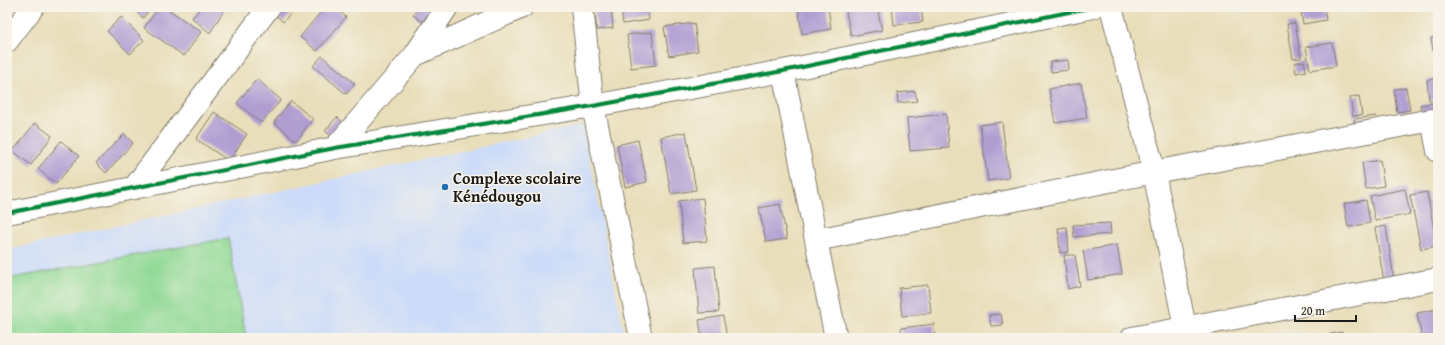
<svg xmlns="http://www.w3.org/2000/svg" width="1445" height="345" font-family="'Gentium Book Plus',serif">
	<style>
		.built { fill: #cbdbf9 }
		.green { fill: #8fd994; stroke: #567a58 }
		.building { fill: #b09ed3 }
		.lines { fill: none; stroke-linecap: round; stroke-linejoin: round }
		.minor-casing { stroke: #827d6b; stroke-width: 24 }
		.minor { stroke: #fff; stroke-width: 22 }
		.cycleway-casing { stroke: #f7f3e8; stroke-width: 6 }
		.cycleway { stroke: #00873e; stroke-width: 4 }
		.poi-dot { fill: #1f6fb2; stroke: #f7f3e8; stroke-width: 1.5 }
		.labels { text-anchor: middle; stroke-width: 3; stroke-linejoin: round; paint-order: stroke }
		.poi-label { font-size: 16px; font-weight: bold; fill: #1c1c1c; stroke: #f7f3e8; text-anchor: start }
	</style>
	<rect width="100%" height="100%" fill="#f7f3e8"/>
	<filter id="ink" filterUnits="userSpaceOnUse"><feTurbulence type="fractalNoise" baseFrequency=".025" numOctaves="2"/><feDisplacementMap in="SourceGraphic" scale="8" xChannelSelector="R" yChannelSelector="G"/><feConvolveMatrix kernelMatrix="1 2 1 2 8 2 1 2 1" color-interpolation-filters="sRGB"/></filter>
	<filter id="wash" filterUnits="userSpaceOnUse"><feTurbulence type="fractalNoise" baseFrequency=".012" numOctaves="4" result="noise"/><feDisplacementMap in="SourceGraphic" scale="16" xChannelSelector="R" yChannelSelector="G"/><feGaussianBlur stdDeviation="0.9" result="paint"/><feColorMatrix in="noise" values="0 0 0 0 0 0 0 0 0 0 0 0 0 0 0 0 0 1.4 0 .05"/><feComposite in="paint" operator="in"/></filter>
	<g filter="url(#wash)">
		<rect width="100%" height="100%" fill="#e9deba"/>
		<path class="built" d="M 583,125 L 625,338 L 7,338 L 7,250 Z"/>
		<path class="green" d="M 228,238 L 246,338 L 7,338 L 7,279 Z"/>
		<g id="blocks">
			<path class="building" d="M 131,7 L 152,7 L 143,18 Z
				M 159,7 L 165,7 L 201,32 L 184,56 L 144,28 Z
				M 201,7 L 226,7 L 210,33 L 192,18 Z
				M 280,7 L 297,7 L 283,22 L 274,13 Z
				M 325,7 L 334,7 L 346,17 L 317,51 L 300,37 Z
				M 419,7 L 434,7 L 422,22 L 413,15 Z
				M 594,7 L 611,7 L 613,28 L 597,30 Z
				M 621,7 L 647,7 L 649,20 L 623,24 Z
				M 798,7 L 828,7 L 831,29 L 802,34 Z
				M 845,7 L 877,7 L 882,30 L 851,36 Z
				M 892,7 L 921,7 L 923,22 L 894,25 Z
				M 1300,7 L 1324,7 L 1326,20 L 1303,24 Z
				M 121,17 L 144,40 L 130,54 L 107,31 Z
				M 694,23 L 698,51 L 669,56 L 664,27 Z
				M 1295,23 L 1301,58 L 1293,59 L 1287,24 Z
				M 652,32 L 656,65 L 631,68 L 627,35 Z
				M 1438,36 L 1438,50 L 1433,51 L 1431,38 Z
				M 1332,43 L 1336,66 L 1310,70 L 1306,47 Z
				M 322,56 L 355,84 L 346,94 L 313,66 Z
				M 1068,60 L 1069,70 L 1051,72 L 1050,62 Z
				M 1304,61 L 1306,71 L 1296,73 L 1294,63 Z
				M 257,79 L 281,100 L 261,123 L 237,103 Z
				M 1436,79 L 1438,100 L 1429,100 L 1427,80 Z
				M 1081,83 L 1087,118 L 1055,123 L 1049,89 Z
				M 1406,88 L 1410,110 L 1397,112 L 1394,89 Z
				M 915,91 L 917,101 L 898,103 L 897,93 Z
				M 1359,96 L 1362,115 L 1353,116 L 1350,97 Z
				M 291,101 L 313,119 L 296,141 L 274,122 Z
				M 1438,102 L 1438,112 L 1422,115 L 1420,105 Z
				M 214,112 L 247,134 L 229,161 L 196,139 Z
				M 946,114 L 949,148 L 910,151 L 907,118 Z
				M 1376,116 L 1378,127 L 1355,130 L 1354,119 Z
				M 337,117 L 345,125 L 334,138 L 325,131 Z
				M 1002,122 L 1009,178 L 988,181 L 980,125 Z
				M 35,123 L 52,136 L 31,165 L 13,151 Z
				M 686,132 L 696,190 L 671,194 L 661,137 Z
				M 124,134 L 133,143 L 106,173 L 96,163 Z
				M 638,140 L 647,182 L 625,187 L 617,145 Z
				M 61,141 L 79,156 L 56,184 L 38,169 Z
				M 1380,160 L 1384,186 L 1366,189 L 1362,163 Z
				M 1405,189 L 1410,214 L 1375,221 L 1370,196 Z
				M 1427,192 L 1437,246 L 1421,249 L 1410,195 Z
				M 703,198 L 707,241 L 683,243 L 679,201 Z
				M 1366,200 L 1370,223 L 1348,227 L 1344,204 Z
				M 780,204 L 787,239 L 766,242 L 759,208 Z
				M 1110,223 L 1111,234 L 1074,237 L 1073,225 Z
				M 1386,226 L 1394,280 L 1384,282 L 1375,228 Z
				M 1067,227 L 1069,252 L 1060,253 L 1058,228 Z
				M 1117,245 L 1122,274 L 1088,280 L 1083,251 Z
				M 1064,255 L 1075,255 L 1080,286 L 1068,289 Z
				M 715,266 L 719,312 L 699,313 L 695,268 Z
				M 928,285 L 931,313 L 902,316 L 899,288 Z
				M 1438,309 L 1438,338 L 1422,338 L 1417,313 Z
				M 1001,314 L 1003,325 L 991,326 L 989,315 Z
				M 723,316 L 727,338 L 702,338 L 699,320 Z
				M 934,324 L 935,338 L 902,338 L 901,328 Z
				M 1342,332 L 1343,338 L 1331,338 L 1330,334 Z
				M 1375,335 L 1375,338 L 1363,338 L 1363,337 Z"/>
		</g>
	</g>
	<g filter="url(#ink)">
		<use href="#blocks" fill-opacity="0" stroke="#827d6b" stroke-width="1"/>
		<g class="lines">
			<g class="minor-casing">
				<path id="minor" d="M 582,7 L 593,106 L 641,338
					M 1111,7 L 1154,172 L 1187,338
					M 7,41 L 33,7
					M 415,55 L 522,7
					M 783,71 L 816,240 L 836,338
					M 1438,119 L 1432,120 L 1438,151
					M 335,148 L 415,55 L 447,7
					M 134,188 L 269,7
					M 7,213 L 335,148 L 593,106 L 783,71 L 1093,7
					M 816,240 L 1154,172 L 1432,120
					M 1132,338 L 1438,279"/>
			</g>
			<use href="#minor" class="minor"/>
			<g class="cycleway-casing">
				<path id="cycleway" d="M 7,213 L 335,148 L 593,106 L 783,71 L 1093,7"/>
			</g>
			<use href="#cycleway" class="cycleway"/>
		</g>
	</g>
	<circle class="poi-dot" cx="445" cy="187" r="4"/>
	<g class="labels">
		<g class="poi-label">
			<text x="453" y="184">Complexe scolaire<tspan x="453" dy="18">Kénédougou</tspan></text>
		</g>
	</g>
	<rect width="1445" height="345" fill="none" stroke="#f7f3e8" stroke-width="24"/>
	<path d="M1295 315v6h61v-6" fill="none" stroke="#1c1c1c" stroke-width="2"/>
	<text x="1301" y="315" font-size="12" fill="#1c1c1c" stroke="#f7f3e8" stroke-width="3" paint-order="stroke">20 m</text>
</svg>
